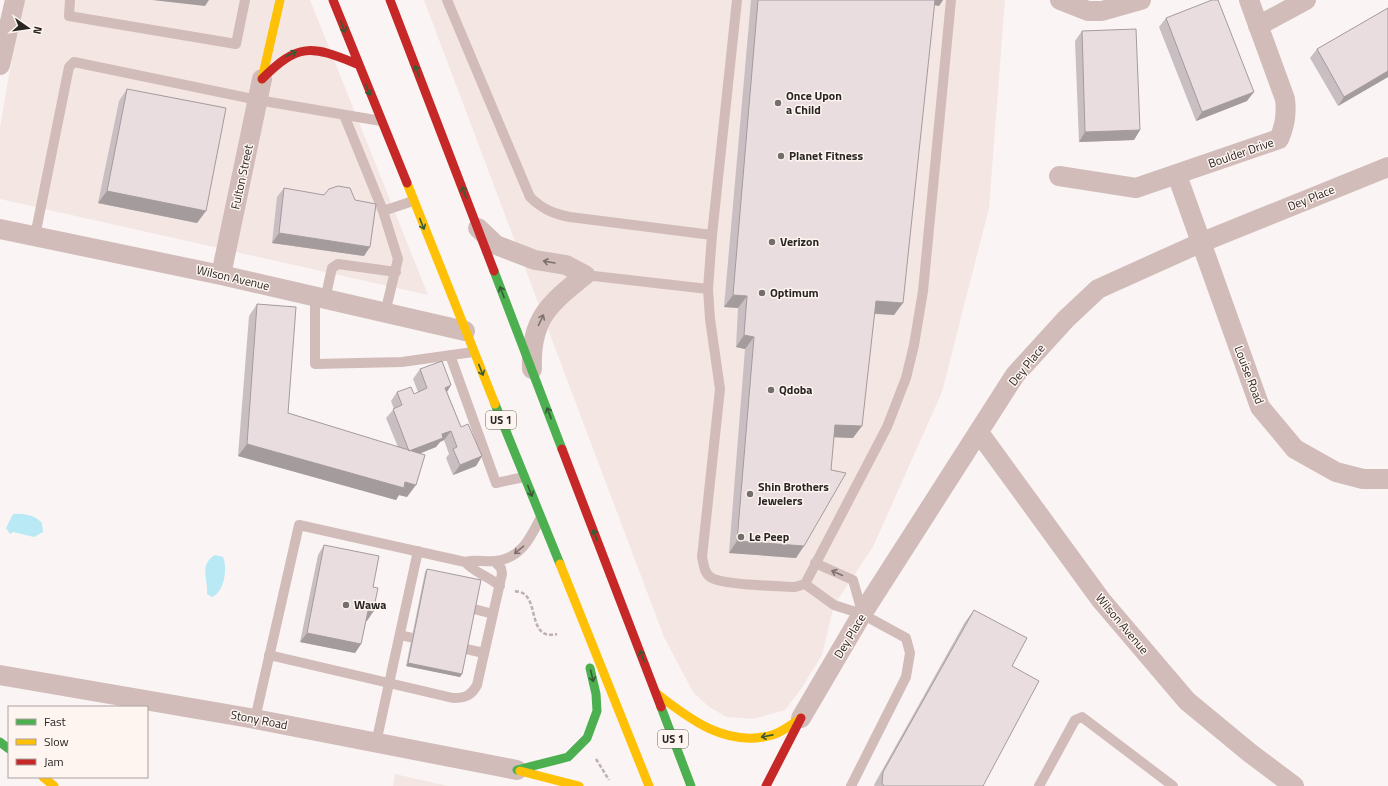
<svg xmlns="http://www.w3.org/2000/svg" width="1388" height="786" font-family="'Titillium Web',sans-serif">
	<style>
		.built { fill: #f4e6e2 }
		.water { fill: #b9e9f5 }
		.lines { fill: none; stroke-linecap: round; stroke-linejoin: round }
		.path { stroke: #beb0ae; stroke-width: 2.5; stroke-dasharray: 4 2; stroke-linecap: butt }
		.lane { stroke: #d2bcba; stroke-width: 10 }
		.street { stroke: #d2bcba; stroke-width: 20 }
		.fast { stroke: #4caf50; stroke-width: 9 }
		.slow { stroke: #ffc107; stroke-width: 9 }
		.jam { stroke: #c62828; stroke-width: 9 }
		.wall { fill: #c9bec1 }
		.shaded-wall { fill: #a49b9d }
		.building { fill: #eadde0; stroke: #a49b9d }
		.oneway { stroke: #375c35 }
		.oneway2 { stroke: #7e706e }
		.poi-dot { fill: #726e6c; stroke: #fef4f0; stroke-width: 1.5 }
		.labels { text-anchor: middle; stroke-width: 3; stroke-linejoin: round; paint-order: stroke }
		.shield { fill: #fef4f0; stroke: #696360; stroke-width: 1 }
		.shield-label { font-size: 11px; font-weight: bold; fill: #292523 }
		.poi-label { font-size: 12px; font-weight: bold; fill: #292523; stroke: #fef4f0; text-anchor: start }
		.street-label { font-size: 12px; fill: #292523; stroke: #fef4f0 }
	</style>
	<rect width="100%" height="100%" fill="#faf5f4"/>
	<path class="built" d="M 22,0 L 310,0 L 428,295 L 0,199 L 0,127 Z
		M 424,0 L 1005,0 L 989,208 L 942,392 L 873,547 L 834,605 L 822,655 L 801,689 L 785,710 L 753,719 L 726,717 L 708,706 L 693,692 L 664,637 Z
		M 395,774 L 448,786 L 393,786 Z"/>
	<path class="water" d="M 13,514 C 23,513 35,515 42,523 L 43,532 L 34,537 L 13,532 L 10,534 L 6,528 Z
		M 215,555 L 223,557 C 228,568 224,593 212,597 L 207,594 C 209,581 198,565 215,555 Z"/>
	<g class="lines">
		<path class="path" d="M 515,591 C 518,592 522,592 524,594 C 538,603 529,641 557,634
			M 596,759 L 609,780"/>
		<path class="lane" d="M 70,0 L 69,16 L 236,44 L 245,0
			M 447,0 L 530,197 C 542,209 554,214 570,217 L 712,235
			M 737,0 L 712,235 L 708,289 L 710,319 L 720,389 L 702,557 C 704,565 704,574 712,578 C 724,585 779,586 795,587 L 805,584 L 887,427 L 906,378 L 914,345 L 923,291 L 951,0
			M 344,115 L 383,211 L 413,201
			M 383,211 L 398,259 L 385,313
			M 35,236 L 69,67 L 74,62 L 258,100 L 381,121
			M 585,275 L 708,289
			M 315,297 L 315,364 L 402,362 L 473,352
			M 325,299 L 332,268 L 338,264 L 396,272
			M 450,355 L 496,483 L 524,477
			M 465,562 C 475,573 488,576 500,586
			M 815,563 L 853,580 L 862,612
			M 805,584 L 834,605 L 862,614 L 906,638 L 910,653 L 906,677 L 851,786
			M 474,609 L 493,614
			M 400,635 L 413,638
			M 466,649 L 484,653
			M 269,655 L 453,698 C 465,698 471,696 477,685 L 502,574 L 501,568 L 494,561
			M 255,719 L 299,525 L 465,562 C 476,559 484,562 495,561 C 520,559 530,539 540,519
			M 376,743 L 418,551
			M 1039,786 L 1075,720 L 1082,717 L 1173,786"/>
		<path class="street" d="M 1060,0 L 1088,11 L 1102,11 L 1141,0
			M 1258,26 L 1306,0
			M 0,65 L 15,0
			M 1177,175 L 1260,407 L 1295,449 L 1336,472 L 1363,479 L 1388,479
			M 1059,176 L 1136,188 L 1279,139 C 1285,126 1287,114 1285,99 L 1249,0
			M 478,228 L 496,245 L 535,260 L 566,265 L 585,275 C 549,304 530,319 532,369
			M 0,229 L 221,275 L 465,331
			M 221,275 L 262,79
			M 980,434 L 1101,600 L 1187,701 L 1250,753 L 1294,786
			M 0,675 L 255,719 L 517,770
			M 801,718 L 862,614 L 1015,375 L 1066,319 L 1098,289 L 1200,243 L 1388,167"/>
		<path class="fast" d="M 494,271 L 562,449
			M 495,404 L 560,564
			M 661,707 L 691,786
			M 0,742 L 9,749
			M 517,770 L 568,757 L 587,738 L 597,711 L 596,694 L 590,668"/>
		<path class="slow" d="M 262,79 L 280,0
			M 407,183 L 495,404
			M 560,564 L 649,786
			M 656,693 C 689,719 727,748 772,735 C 783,732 792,724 801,718
			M 520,771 L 579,786
			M 43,777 L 54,786"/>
		<path class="jam" d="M 333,0 L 407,183
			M 390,0 L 494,271
			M 262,79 C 298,43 311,45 357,64
			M 562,449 L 661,707
			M 766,786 L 801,718"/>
	</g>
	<path class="wall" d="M 751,0 L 943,0 L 939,6 L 934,5 L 894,315 L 874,314 L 853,438 L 834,437 L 796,558 L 729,553 L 745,349 L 736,347 L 738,308 L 724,307 Z
		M 1388,8 L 1388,77 L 1338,106 L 1310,58 L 1317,49 Z
		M 1166,18 L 1247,101 L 1196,121 L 1159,27 Z
		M 1082,31 L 1140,130 L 1134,140 L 1079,142 L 1075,41 Z
		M 127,89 L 197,223 L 98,203 L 119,101 Z
		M 284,188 L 364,256 L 272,243 L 277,197 Z
		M 257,304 L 288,413 L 398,447 L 386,418 L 394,409 L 391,401 L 397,392 L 414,394 L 418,392 L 413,379 L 420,369 L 451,385 L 447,392 L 461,427 L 482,456 L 476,466 L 453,475 L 446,458 L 449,454 L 444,440 L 440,442 L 436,447 L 419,454 L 407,497 L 399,495 L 396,500 L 238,456 L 249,316 Z
		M 324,545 L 367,621 L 366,621 L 361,644 L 355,653 L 300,642 L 318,555 Z
		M 427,569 L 462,674 L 460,677 L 406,666 L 425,572 Z
		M 974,610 L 1012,666 L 983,786 L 874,786 L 875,783 L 965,622 Z"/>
	<path class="shaded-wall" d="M 152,0 L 209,0 L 205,6 Z
		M 929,0 L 943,0 L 939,6 L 927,3 Z
		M 1388,71 L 1388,77 L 1338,106 L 1344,97 Z
		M 1254,92 L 1247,101 L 1196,121 L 1202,112 Z
		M 1140,130 L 1134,140 L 1079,142 L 1085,132 Z
		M 107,191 L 206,211 L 197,223 L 98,203 Z
		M 279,233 L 370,247 L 364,256 L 272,243 Z
		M 733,295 L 747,296 L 738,308 L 724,307 Z
		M 876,301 L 903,303 L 894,315 L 867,313 Z
		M 744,335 L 754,337 L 745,349 L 736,347 Z
		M 451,385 L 445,395 L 445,388 Z
		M 835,425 L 862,426 L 853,438 L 827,437 Z
		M 451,431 L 444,440 L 440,442 L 436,447 L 403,460 L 409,451 L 442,434 Z
		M 247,444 L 405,482 L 416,485 L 407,497 L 399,495 L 396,500 L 238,456 Z
		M 482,456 L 476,466 L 453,475 L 460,465 Z
		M 737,541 L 804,546 L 796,558 L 729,553 Z
		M 368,611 L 373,612 L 367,621 L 361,620 Z
		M 307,633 L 361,644 L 355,653 L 300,642 Z
		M 408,663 L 462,674 L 460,677 L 406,666 Z"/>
	<path class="building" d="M 758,0 L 935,0 L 903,303 L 876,301 L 862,426 L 835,425 L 831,470 L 846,473 L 804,546 L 737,541 L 754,337 L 744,335 L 747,296 L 733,295 Z
		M 1212,0 L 1218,0 L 1254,92 L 1202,112 L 1166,18 Z
		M 1388,8 L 1388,71 L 1344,97 L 1317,49 Z
		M 1136,29 L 1140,130 L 1085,132 L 1082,31 Z
		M 127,89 L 226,108 L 206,211 L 107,191 Z
		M 338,186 L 350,188 L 355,200 L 376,204 L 370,247 L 279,233 L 284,188 L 324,195 L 329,189 Z
		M 257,304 L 296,307 L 288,413 L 425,455 L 416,485 L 405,482 L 404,488 L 247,444 Z
		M 442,361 L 451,385 L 445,388 L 461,427 L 468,424 L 482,456 L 460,465 L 453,449 L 457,447 L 451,431 L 442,434 L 443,438 L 409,451 L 393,409 L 402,405 L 397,392 L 411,387 L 414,394 L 427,388 L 420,369 Z
		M 324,545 L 379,556 L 373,587 L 378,588 L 373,612 L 368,611 L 361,644 L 307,633 Z
		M 427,569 L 481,580 L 462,674 L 408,663 Z
		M 974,610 L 1027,638 L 1012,666 L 1039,681 L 983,786 L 884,786 L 882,783 L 883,772 Z"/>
	<defs><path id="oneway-shaft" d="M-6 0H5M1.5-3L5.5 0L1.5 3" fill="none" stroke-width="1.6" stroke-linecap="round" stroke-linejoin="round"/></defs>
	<g class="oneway">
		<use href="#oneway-shaft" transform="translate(343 27) rotate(69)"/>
		<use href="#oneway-shaft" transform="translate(291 54) rotate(-24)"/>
		<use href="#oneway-shaft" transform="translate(417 71) rotate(-111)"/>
		<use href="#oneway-shaft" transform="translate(368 90) rotate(67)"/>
		<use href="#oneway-shaft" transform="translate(464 192) rotate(-111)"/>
		<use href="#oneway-shaft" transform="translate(422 224) rotate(68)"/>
		<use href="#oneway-shaft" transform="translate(502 292) rotate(-111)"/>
		<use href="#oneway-shaft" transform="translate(481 370) rotate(68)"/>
		<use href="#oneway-shaft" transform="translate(549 413) rotate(-111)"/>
		<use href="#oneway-shaft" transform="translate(530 491) rotate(68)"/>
		<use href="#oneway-shaft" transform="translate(595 535) rotate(-111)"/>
		<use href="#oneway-shaft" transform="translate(642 656) rotate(-111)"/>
		<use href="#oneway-shaft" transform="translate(592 676) rotate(76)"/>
		<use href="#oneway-shaft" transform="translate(767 736) rotate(169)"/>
	</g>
	<g class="oneway2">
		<use href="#oneway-shaft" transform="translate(549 262) rotate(-170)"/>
		<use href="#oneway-shaft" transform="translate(541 320) rotate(-65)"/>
		<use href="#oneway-shaft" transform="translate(519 550) rotate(140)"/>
		<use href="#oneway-shaft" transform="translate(837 573) rotate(-156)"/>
	</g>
	<g class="poi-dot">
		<circle cx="778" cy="103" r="4"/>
		<circle cx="781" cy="156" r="4"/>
		<circle cx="772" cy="242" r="4"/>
		<circle cx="762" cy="293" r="4"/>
		<circle cx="771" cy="390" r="4"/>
		<circle cx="750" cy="494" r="4"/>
		<circle cx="741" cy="537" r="4"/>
		<circle cx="346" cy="605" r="4"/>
	</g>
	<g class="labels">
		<g class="shield">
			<rect x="486" y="411" width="30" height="18" rx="3"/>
			<rect x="658" y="730" width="30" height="18" rx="3"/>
		</g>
		<g class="shield-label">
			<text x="501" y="424">US 1</text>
			<text x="673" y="743">US 1</text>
		</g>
		<g class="poi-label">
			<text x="786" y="100">Once Upon<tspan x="786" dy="14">a Child</tspan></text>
			<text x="789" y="160">Planet Fitness</text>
			<text x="780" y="246">Verizon</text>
			<text x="770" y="297">Optimum</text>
			<text x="779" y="394">Qdoba</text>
			<text x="758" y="491">Shin Brothers<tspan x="758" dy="14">Jewelers</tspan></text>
			<text x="749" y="541">Le Peep</text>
			<text x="354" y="609">Wawa</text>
		</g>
		<g class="street-label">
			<text transform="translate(1241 153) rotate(-19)" y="4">Boulder Drive</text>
			<text transform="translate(242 177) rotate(-78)" y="4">Fulton Street</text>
			<text transform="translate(1311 198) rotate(-22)" y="4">Dey Place</text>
			<text transform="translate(233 278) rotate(13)" y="4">Wilson Avenue</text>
			<text transform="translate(1027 365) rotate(-51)" y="4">Dey Place</text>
			<text transform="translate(1249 375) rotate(69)" y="4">Louise Road</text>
			<text transform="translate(1122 624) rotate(50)" y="4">Wilson Avenue</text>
			<text transform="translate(850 636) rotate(-59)" y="4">Dey Place</text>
			<text transform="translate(259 720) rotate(11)" y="4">Stony Road</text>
		</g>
	</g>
	<rect x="8" y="706" width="140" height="72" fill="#fef4f0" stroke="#a9a19e"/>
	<rect x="16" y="719" width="20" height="6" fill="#4caf50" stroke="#a9a19e"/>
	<text x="44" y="726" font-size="12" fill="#292523">Fast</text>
	<rect x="16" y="739" width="20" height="6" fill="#ffc107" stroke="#a9a19e"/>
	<text x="44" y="746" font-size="12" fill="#292523">Slow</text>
	<rect x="16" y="759" width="20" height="6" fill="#c62828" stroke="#a9a19e"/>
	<text x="44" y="766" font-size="12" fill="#292523">Jam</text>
	<g transform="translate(28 28) rotate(103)" stroke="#fef4f0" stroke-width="3" paint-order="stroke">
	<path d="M0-3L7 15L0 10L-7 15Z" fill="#292523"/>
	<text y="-6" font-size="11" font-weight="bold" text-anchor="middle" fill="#292523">N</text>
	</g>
</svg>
